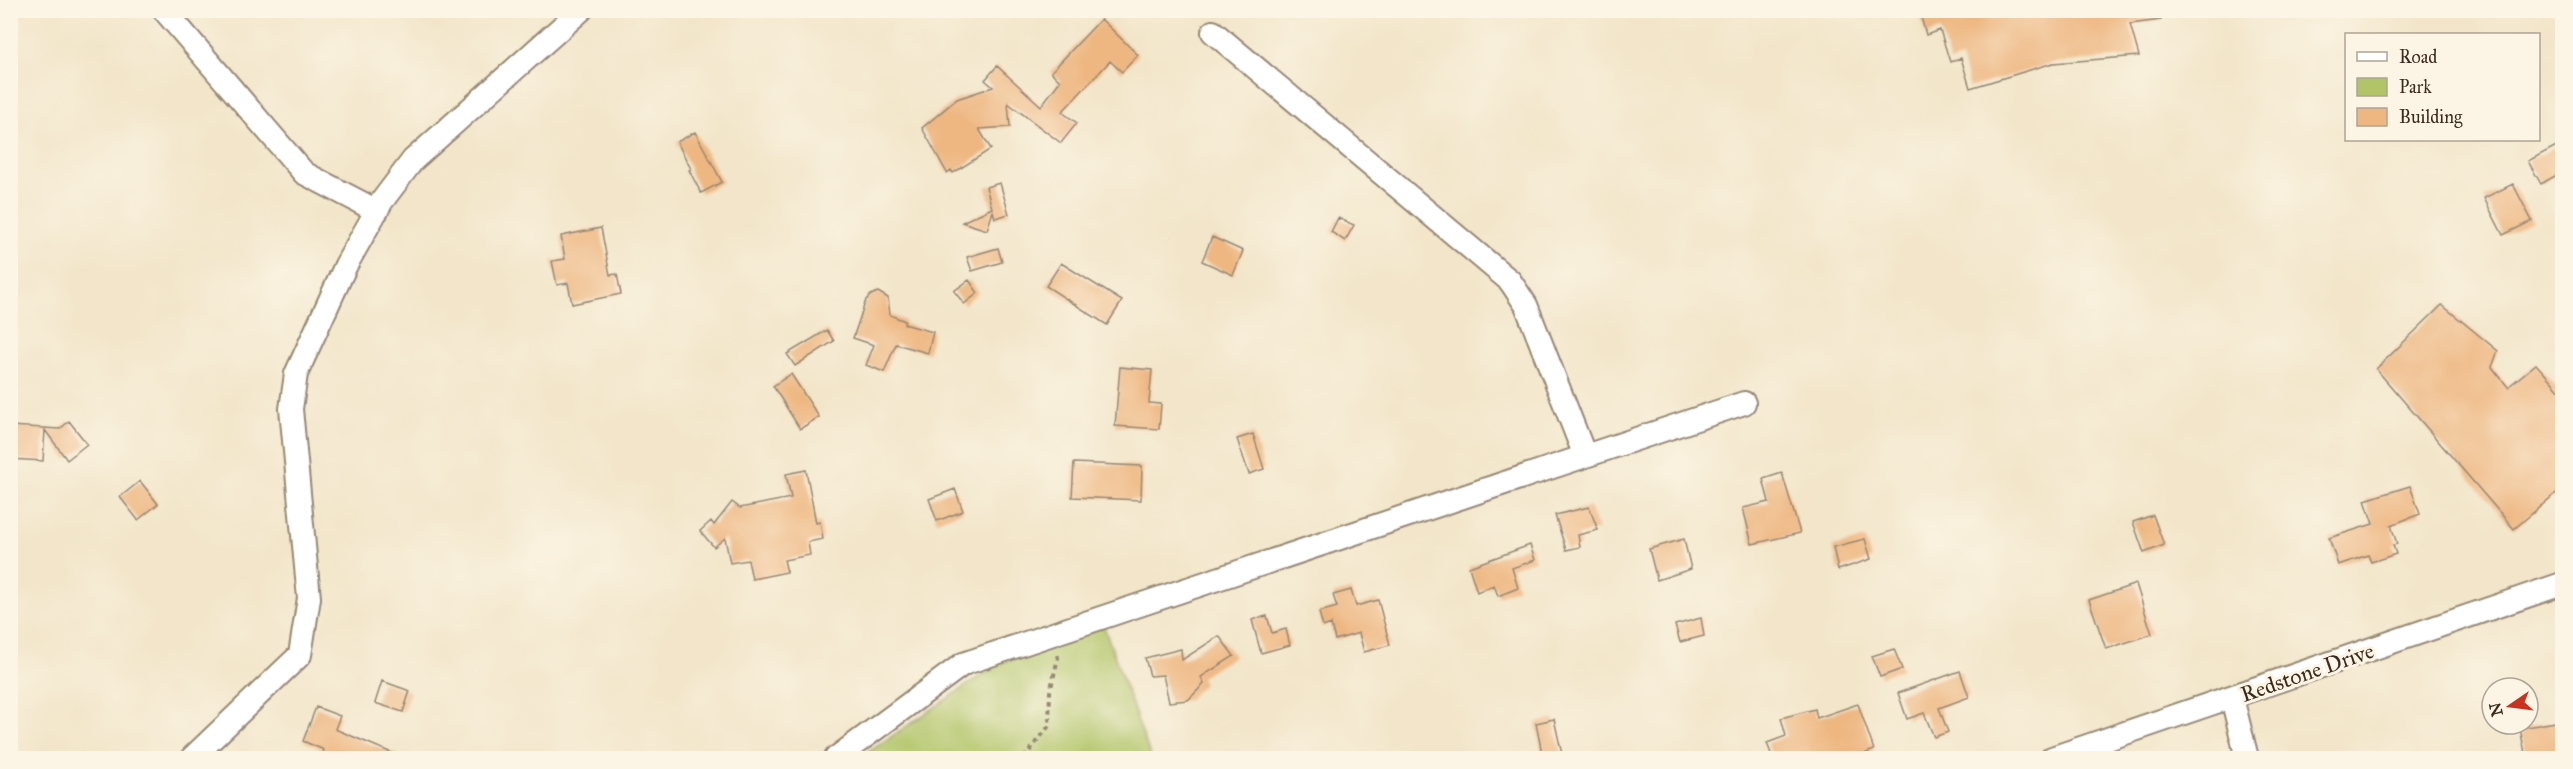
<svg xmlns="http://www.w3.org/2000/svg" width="2573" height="769" font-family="'IM FELL Great Primer',serif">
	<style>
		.green { fill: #b0c468; stroke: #767743; stroke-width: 1.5 }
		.building { fill: #eeb782 }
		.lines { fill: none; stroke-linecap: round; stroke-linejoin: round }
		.street-casing { stroke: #968874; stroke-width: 26 }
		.path { stroke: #968874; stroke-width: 4; stroke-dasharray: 4.5 4.5; stroke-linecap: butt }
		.street { stroke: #fff; stroke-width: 22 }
		.labels { text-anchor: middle; stroke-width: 6; stroke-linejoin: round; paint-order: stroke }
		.street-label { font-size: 22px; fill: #3b2a1e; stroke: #fcf5e5 }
	</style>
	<rect width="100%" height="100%" fill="#fcf5e5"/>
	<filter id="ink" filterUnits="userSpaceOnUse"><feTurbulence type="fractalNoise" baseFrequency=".0167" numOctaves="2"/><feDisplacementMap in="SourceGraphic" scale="12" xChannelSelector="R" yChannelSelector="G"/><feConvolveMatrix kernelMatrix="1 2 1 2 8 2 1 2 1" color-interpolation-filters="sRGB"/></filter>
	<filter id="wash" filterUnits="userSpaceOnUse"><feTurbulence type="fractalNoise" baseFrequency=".008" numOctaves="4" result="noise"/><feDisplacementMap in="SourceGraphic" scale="24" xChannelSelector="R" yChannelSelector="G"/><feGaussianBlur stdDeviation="1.35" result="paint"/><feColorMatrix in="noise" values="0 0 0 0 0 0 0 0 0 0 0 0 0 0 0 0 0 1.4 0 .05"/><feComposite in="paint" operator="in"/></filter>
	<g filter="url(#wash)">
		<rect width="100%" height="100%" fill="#f2e5c9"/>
		<path class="green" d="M 1103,624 L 1151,758 L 860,758 L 1000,663 Z"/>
		<g id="blocks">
			<path class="building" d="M 1919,10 L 2160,10 L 2161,20 L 2130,24 L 2139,56 L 2053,63 L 1970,88 L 1961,58 L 1950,62 L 1940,30 L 1926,35 Z
				M 1101,19 L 1138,55 L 1122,72 L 1110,61 L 1062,112 L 1077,123 L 1061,143 L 1008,103 L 1010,127 L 979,129 L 991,149 L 953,173 L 951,170 L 947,173 L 922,128 L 957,99 L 993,87 L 985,80 L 997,66 L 1041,106 L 1060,81 L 1051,72 Z
				M 695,132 L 722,182 L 701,193 L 689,170 L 691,169 L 677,142 Z
				M 2562,143 L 2562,172 L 2541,184 L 2528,161 Z
				M 1000,183 L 1009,214 L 995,218 L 993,211 L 987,230 L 962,222 L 992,208 L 986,187 Z
				M 2513,184 L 2532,221 L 2503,235 L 2484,198 Z
				M 1338,218 L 1354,225 L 1345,241 L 1331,232 Z
				M 601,228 L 610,275 L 617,274 L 621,294 L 572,304 L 568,283 L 557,285 L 552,261 L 565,259 L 561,236 Z
				M 1212,237 L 1243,251 L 1233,275 L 1202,261 Z
				M 998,248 L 1002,262 L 972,271 L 967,257 Z
				M 1061,263 L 1122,301 L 1107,325 L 1046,286 Z
				M 969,280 L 978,293 L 964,304 L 954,291 Z
				M 878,292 L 888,298 L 890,315 L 905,321 L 904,324 L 933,332 L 928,353 L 896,344 L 884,372 L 866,365 L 874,345 L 853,338 L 866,300 L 871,295 Z
				M 2442,305 L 2498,351 L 2492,367 L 2508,387 L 2536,364 L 2562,393 L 2562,488 L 2514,529 L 2376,369 Z
				M 827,330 L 834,341 L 795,366 L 787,354 Z
				M 1120,367 L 1152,370 L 1149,403 L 1161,404 L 1159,429 L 1115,426 Z
				M 791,374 L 819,417 L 800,429 L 773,386 Z
				M 69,421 L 87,444 L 67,460 L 45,430 L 43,461 L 10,459 L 10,426 L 60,429 Z
				M 1253,434 L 1264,469 L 1249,474 L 1237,439 Z
				M 1074,463 L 1142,466 L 1141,500 L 1072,497 Z
				M 806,470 L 816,523 L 820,522 L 823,539 L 808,542 L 810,555 L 784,560 L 787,572 L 752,579 L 748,560 L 730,563 L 725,538 L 714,547 L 700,531 L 711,521 L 714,525 L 732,502 L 740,508 L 791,498 L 786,474 Z
				M 1782,473 L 1800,533 L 1752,544 L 1743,508 L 1769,502 L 1763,479 Z
				M 140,481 L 158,504 L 138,520 L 120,497 Z
				M 2410,486 L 2420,514 L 2391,525 L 2397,544 L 2393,545 L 2396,554 L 2371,562 L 2368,555 L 2338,565 L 2329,538 L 2373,524 L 2365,500 Z
				M 955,489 L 963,511 L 937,521 L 929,499 Z
				M 1589,507 L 1598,530 L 1578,535 L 1580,547 L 1566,550 L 1555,515 Z
				M 2153,515 L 2164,545 L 2144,553 L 2133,522 Z
				M 1684,539 L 1691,569 L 1657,580 L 1649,549 Z
				M 1865,539 L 1871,559 L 1838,570 L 1833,547 Z
				M 1530,545 L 1535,560 L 1512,568 L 1518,588 L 1498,596 L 1494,585 L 1477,592 L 1469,567 Z
				M 2136,584 L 2152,634 L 2106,649 L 2089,600 Z
				M 1351,590 L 1356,606 L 1378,600 L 1390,645 L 1364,652 L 1359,633 L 1335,640 L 1331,624 L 1323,627 L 1319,612 L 1337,607 L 1333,595 Z
				M 1267,616 L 1272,633 L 1286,629 L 1290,645 L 1261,653 L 1252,620 Z
				M 1701,618 L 1704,636 L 1680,642 L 1675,625 Z
				M 1219,636 L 1234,656 L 1201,677 L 1204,684 L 1188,700 L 1169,702 L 1163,675 L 1150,676 L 1145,658 L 1181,649 L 1182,660 Z
				M 1894,649 L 1902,669 L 1880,677 L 1872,656 Z
				M 1960,671 L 1969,697 L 1939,708 L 1948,732 L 1934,737 L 1924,713 L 1907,719 L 1898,693 Z
				M 382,681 L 410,691 L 403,712 L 375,703 Z
				M 1858,704 L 1874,750 L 1851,759 L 1773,759 L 1767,743 L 1786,736 L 1781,718 L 1815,709 L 1817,718 Z
				M 316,707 L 340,716 L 335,729 L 406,759 L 321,759 L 324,750 L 303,741 Z
				M 1554,719 L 1563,759 L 1543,759 L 1536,723 Z
				M 2562,721 L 2562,759 L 2526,759 L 2520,728 Z"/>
		</g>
	</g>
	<g filter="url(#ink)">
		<use href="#blocks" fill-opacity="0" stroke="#968874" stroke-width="1.5"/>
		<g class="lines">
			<g class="street-casing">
				<path id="street" d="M 164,10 L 304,173 L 377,211
					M 1213,32 L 1510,281 L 1526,305 L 1585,456
					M 2232,698 L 2247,758
					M 192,758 L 300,655 L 309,598 L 291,409 L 296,374 L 346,265 L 382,201 L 413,160 L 581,10
					M 836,758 L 963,664 L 1744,403
					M 2052,758 L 2562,584"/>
			</g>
			<path class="path" d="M 1024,758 L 1049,726 L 1050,692 L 1058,658 L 1057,652"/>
			<use href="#street" class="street"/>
		</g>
	</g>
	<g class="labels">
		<g class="street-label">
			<text transform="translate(2307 672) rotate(-19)" y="8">Redstone Drive</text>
		</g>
	</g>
	<rect width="2573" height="769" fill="none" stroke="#fcf5e5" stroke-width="36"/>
	<rect x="2345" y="33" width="195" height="108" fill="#fcf5e5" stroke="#afa495" stroke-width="1.5"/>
	<rect x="2357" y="52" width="30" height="9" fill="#ffffff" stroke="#afa495" stroke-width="1.5"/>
	<text x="2399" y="63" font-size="18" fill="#3b2a1e">Road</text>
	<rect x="2357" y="78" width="30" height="18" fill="#b0c468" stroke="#afa495" stroke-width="1.5"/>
	<text x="2399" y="93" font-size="18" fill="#3b2a1e">Park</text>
	<rect x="2357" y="108" width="30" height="18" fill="#eeb782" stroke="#afa495" stroke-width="1.5"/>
	<text x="2399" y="123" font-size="18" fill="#3b2a1e">Building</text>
	<g transform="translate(2510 706) rotate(256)"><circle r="28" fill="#fcf5e5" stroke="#afa495" stroke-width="1.5"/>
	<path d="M0-4.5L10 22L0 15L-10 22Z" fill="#c8321e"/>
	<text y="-9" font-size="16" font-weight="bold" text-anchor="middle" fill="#3b2a1e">N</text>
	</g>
</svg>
